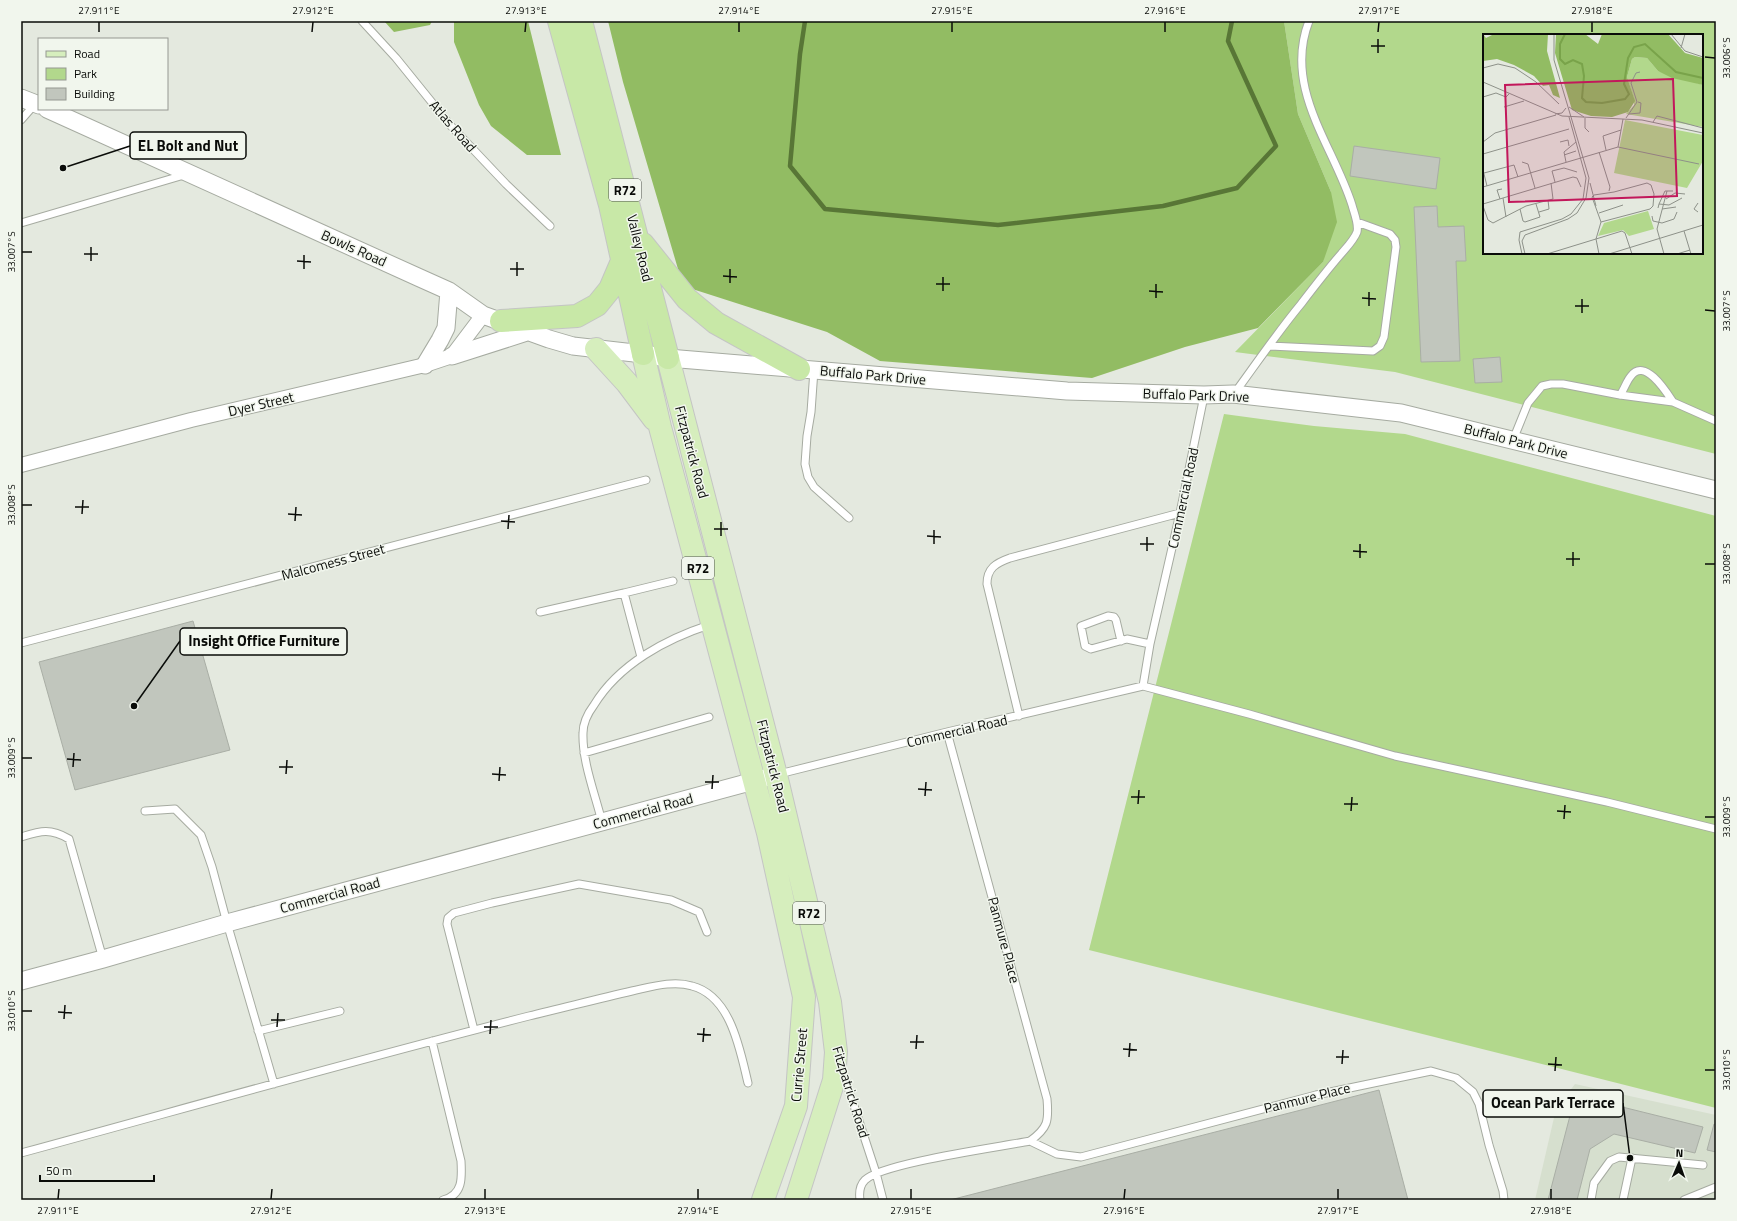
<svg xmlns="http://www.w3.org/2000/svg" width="1737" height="1221" font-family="'Titillium Web',sans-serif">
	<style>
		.built { fill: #d6dfce }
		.green { fill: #b2d88c; fill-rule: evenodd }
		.forest { fill: #92bc63 }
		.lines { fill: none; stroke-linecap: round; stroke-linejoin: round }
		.stream { stroke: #587636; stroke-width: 4.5 }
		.building { fill: #c1c6bd; stroke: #a9aea5 }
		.service-casing { stroke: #a6aba1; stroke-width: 9 }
		.minor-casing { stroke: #a6aba1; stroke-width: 16 }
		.tertiary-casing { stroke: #a6aba1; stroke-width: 19 }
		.primary-casing { stroke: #c4c5c4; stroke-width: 24 }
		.trunk-casing { stroke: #c4c5c4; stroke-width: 24 }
		.service { stroke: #fff; stroke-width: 7 }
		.minor { stroke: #fff; stroke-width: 14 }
		.tertiary { stroke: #fff; stroke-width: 17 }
		.primary { stroke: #d6eebd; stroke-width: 22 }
		.trunk { stroke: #c8e8a7; stroke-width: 22 }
		.ticks { fill: none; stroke: #0a0c09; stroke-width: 1.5 }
		.labels { text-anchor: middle; stroke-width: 3; stroke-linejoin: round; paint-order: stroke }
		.shield { fill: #f1f6ed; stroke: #4f524d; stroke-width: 1 }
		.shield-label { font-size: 13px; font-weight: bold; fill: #0a0c09 }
		.street-label { font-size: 14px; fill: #0a0c09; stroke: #f1f6ed }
		.inset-river { fill: none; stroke: #79a34a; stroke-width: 2 }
		.inset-road { fill: none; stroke: #8d9189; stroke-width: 1 }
		.view { fill: #c2185b; fill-opacity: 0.15; stroke: #c2185b; stroke-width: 2 }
		.inset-edge { fill: none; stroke: #0a0c09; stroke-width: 2 }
		.leader { fill: none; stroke: #0a0c09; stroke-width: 1.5 }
		.callout-dot { fill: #0a0c09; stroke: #f1f6ed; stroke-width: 1.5 }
		.callout { fill: #f1f6ed; stroke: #0a0c09; stroke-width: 1.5 }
		.callout-label { font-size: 15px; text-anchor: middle; font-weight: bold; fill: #0a0c09 }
		.neatline { fill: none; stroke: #0a0c09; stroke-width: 1.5 }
		.ticks-label { font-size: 10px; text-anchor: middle; fill: #0a0c09 }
	</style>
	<rect width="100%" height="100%" fill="#e4e9df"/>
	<path class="built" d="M 1575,1084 L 1716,1115 L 1716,1200 L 1535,1200 L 1556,1109 Z"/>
	<path class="green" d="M 1284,21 L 1716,21 L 1716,454 L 1395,372 L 1235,352 L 1323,262 L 1331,192 L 1298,114 ZM 1484,35 L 1702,35 L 1702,253 L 1484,253 Z
		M 1224,414 L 1314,426 L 1405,434 L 1716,516 L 1716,1108 L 1089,950 Z"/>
	<path class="forest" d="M 384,21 L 432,21 L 430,25 L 394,32 Z
		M 454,21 L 528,21 L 561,155 L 527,155 L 491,126 L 479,105 L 454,42 Z
		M 608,21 L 1284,21 L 1298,114 L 1331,192 L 1337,222 L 1323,262 L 1258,328 L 1185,347 L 1092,378 L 880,361 L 827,332 L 683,286 L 623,82 Z"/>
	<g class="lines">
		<path class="stream" d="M 805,21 L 800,54 L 790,166 L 825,209 L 998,225 L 1163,206 L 1237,188 L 1276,146 L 1228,41 L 1232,21"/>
	</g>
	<path class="building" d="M 1354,146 L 1440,158 L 1436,189 L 1350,176 Z
		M 1437,206 L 1438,227 L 1464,226 L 1466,261 L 1456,261 L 1460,361 L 1421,362 L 1414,207 Z
		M 1500,357 L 1502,382 L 1475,383 L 1473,359 Z
		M 193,621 L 230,750 L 75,790 L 39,662 Z
		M 1379,1090 L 1408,1200 L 950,1200 Z
		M 1590,1099 L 1703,1127 L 1695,1153 L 1614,1134 L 1590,1149 L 1577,1200 L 1548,1200 L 1572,1108 Z
		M 1714,1124 L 1716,1125 L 1716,1152 L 1707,1150 Z"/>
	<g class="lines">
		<g class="service-casing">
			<path id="service" d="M 362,21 L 396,58 L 451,126 L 506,184 L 550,226
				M 21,120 L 35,104
				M 21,223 L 184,175
				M 1269,346 L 1373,351 L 1380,346 L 1384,337 L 1396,247 L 1395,240 L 1390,234 L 1357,222
				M 814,370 L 811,412 L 807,436 L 805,464 L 808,477 L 814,487 L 849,518
				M 1234,394 C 1256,364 1277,333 1301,304 C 1314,287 1327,270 1341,254 C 1346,248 1354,240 1357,232 C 1359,224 1354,213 1352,205 C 1333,145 1283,88 1309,21
				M 1620,395 C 1624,390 1627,380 1631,376 C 1645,357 1667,393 1673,402
				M 1513,440 L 1528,403 L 1542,386 L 1551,384 L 1563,384 L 1620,395 L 1673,402 L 1716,421
				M 624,593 L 673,581
				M 540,612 L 624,593 L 641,657
				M 1121,641 L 1116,620 L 1114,617 L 1108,616 L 1081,626 L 1085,646 L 1091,649 L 1127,639 L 1150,644
				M 21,643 L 646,480
				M 1143,686 L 1249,714 L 1395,756 L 1607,802 L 1716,829
				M 1019,716 L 987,584 C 987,568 996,563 1010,558 L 1180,513
				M 584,753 L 709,717
				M 779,774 L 947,732 L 1143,686 L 1150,644 L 1180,513 L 1204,396
				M 145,811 L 175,809 L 201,835 L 212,867 L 227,923 L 274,1084
				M 602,822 C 595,794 582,761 583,733 C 583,722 588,713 594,705 C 619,664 666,639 709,625
				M 21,837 C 41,831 50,828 69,839 L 103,959
				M 474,1030 L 447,924 L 448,918 L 454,913 L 492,903 L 579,884 L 671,900 L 699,912 L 707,932
				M 258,1031 L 340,1011
				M 432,1041 L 461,1161 C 462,1178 463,1195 443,1200
				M 843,1072 L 876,1173 L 883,1200
				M 1030,1141 L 1057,1154 L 1081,1157 L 1316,1095 L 1431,1071 L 1456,1078 L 1473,1092 L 1479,1104 L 1489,1145 L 1503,1191 L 1504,1200
				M 21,1153 C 190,1107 359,1059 529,1016 C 563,1008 597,999 632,991 C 651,987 673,980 692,986 C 731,996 740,1050 748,1083
				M 860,1200 C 859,1193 859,1186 865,1180 C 882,1163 1000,1147 1030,1141 C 1048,1128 1049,1121 1047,1099 L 947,732
				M 1591,1200 L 1594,1183 L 1610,1161 L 1619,1157 L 1703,1165
				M 1623,1200 L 1632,1158
				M 1684,1200 L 1716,1187"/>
		</g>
		<g class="minor-casing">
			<path id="minor" d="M 21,465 L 191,420 L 425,365 L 452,356 L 483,315"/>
		</g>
		<g class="tertiary-casing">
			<path id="tertiary" d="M 21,98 L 39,105
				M 47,109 L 420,278 L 449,291 L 483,315 L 549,339 L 573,346 L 643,354 L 668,358 L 1067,391 L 1204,395 L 1233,394 L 1401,413 L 1716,490
				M 452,356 L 530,331
				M 425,365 L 440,340 L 446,328 L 449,291
				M 21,981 L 103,959 L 227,923 L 776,775"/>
		</g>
		<g class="primary-casing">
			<path id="primary" d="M 596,349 L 627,383 L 654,419
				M 643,354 L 660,427 L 768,833 L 804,997 L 796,1106 L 763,1200
				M 668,358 L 776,775 L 830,1002 L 836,1052 L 834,1080 L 796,1200"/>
		</g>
		<g class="trunk-casing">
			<path id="trunk" d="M 559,21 L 610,205 L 643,354
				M 581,21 L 668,358
				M 643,244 L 687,299 L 716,323 L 799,369
				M 501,321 L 577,316 L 597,305 L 610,289 L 622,261"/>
		</g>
		<use href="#service" class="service"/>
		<use href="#minor" class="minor"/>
		<use href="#tertiary" class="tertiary"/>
		<use href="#primary" class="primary"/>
		<use href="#trunk" class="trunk"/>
	</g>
	<path class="ticks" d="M 99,32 L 99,22M 312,32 L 313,22M 525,32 L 526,22M 739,32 L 739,22M 952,32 L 952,22M 1165,32 L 1165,22M 1378,32 L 1379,22M 1592,32 L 1592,22M 1371,46 L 1385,46M 1378,53 L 1378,39M 1705,57 L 1715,58M 22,252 L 32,252M 84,254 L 98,254M 91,261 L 91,247M 297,261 L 311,262M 304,269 L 304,255M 510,269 L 524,269M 517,276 L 517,262M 723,276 L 737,277M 730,283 L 730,269M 936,284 L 950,284M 943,291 L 943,277M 1149,291 L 1163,292M 1156,298 L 1156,284M 1362,298 L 1376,299M 1369,306 L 1369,292M 1575,306 L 1589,306M 1705,310 L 1715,311M 1582,313 L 1582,299M 22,505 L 32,505M 75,507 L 89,507M 82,514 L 83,500M 288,514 L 302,515M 295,521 L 296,507M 501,521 L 515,522M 508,529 L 509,515M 714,529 L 728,529M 721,536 L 721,522M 927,536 L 941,537M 934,544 L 934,530M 1140,544 L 1154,544M 1147,551 L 1147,537M 1353,551 L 1367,552M 1360,558 L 1360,544M 1566,559 L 1580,559M 1705,564 L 1715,564M 1573,566 L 1573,552M 22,758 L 32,758M 67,759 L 81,760M 73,767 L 74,753M 279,767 L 293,767M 286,774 L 287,760M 492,774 L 506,775M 499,781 L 500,767M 705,782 L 719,782M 712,789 L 713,775M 918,789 L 932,790M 925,796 L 926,782M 1131,797 L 1145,797M 1138,804 L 1139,790M 1344,804 L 1358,804M 1351,811 L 1352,797M 1557,811 L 1571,812M 1705,817 L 1715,817M 1564,819 L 1565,805M 22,1011 L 32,1011M 58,1012 L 72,1013M 64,1019 L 65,1005M 271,1020 L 285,1020M 277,1027 L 278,1013M 484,1027 L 498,1027M 490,1034 L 491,1020M 697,1034 L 711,1035M 703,1042 L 704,1028M 910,1042 L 924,1042M 916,1049 L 917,1035M 1123,1049 L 1137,1050M 1129,1057 L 1130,1043M 1336,1057 L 1349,1057M 1342,1064 L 1343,1050M 1548,1064 L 1562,1065M 1705,1070 L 1715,1070M 1555,1071 L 1556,1057M 58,1199 L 59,1189M 271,1199 L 272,1189M 485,1199 L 485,1189M 698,1199 L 698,1189M 911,1199 L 911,1189M 1124,1199 L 1125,1189M 1338,1199 L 1338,1189M 1551,1199 L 1551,1189"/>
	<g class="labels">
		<g class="shield">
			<rect x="609" y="179" width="32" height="22" rx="3"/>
			<rect x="682" y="557" width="32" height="22" rx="3"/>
			<rect x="793" y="902" width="32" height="22" rx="3"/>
		</g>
		<g class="shield-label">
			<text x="625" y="195">R72</text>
			<text x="698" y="573">R72</text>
			<text x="809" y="918">R72</text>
		</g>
		<g class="street-label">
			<text transform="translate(453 126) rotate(49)" y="5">Atlas Road</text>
			<text transform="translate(354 248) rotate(24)" y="5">Bowls Road</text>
			<text transform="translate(640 248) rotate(76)" y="5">Valley Road</text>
			<text transform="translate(873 375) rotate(5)" y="5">Buffalo Park Drive</text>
			<text transform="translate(1196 395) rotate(2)" y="5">Buffalo Park Drive</text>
			<text transform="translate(261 404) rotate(-13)" y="5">Dyer Street</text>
			<text transform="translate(1516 441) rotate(14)" y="5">Buffalo Park Drive</text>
			<text transform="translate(692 452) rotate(75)" y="5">Fitzpatrick Road</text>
			<text transform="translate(1183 498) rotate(-78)" y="5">Commercial Road</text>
			<text transform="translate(333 562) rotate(-15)" y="5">Malcomess Street</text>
			<text transform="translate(957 731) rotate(-13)" y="5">Commercial Road</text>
			<text transform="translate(773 766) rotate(76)" y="5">Fitzpatrick Road</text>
			<text transform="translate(643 811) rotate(-15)" y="5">Commercial Road</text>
			<text transform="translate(330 895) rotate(-15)" y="5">Commercial Road</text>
			<text transform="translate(1004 940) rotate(75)" y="5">Panmure Place</text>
			<text transform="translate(799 1065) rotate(-85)" y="5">Currie Street</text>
			<text transform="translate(851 1092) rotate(73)" y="5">Fitzpatrick Road</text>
			<text transform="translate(1307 1098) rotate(-14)" y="5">Panmure Place</text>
		</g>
	</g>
	<g transform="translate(1483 34)">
		<rect width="220" height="220" fill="#e4e9df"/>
		<path d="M 152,23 L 164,24 L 175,37 L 220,51 L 220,93 L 143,80 L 151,71 L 151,65 L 144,43 L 149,25 ZM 142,86 L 220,101 L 220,127 L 204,154 L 131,139 ZM 165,177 L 171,195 L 146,202 L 140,196 L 115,202 L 121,189 Z" fill="#b2d88c"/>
		<path d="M 0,0 L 3,4 L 11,0 L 65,0 L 64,17 L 77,64 L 70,61 L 66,51 L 60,52 L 51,42 L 31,31 L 14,25 L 0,27 ZM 73,0 L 102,0 L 115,10 L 119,0 L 185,0 L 202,19 L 220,24 L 220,51 L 189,44 L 175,37 L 164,24 L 152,23 L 149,25 L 144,43 L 152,67 L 145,78 L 129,83 L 108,82 L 89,76 L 72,19 Z" fill="#92bc63"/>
		<path class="inset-river" d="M 82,0 L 77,10 L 77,25 L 82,30 L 90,26 L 99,30 L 101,42 L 99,64 L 103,68 L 119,69 L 142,65 L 146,60 L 141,50 L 145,24 L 151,13 L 162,10 L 193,38 L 220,44"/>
		<path class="inset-road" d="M 71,0 L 71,26 L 88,83M 188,0 L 202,17 L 220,23M 198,14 L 202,0M 0,34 L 15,30 L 32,34 L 53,48 L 76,70M 0,48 L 79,82 L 159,86 L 220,99M 0,63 L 13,59 L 23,63 L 26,60M 21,73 L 41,67M 86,73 L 101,83M 72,80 L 79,79 L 83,74M 146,80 L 157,79 L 158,69 L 155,68M 102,84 L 102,94 L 106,98M 143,84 L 154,68 L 148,49 L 153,39 L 157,38M 170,88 L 174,82 L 220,94M 0,108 L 12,99 L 73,81M 77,108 L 85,106 L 86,112M 135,113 L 216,130M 123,116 L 120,102 L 138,96M 116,118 L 127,153 L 126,157M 0,120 L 86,95M 81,121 L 93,117M 39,128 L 45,130 L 52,154M 83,128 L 81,118 L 93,108M 0,136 L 4,152M 1,139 L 31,131 L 35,143M 72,148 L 69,137 L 81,134 L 94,138M 107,149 L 113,172M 0,153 L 135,113 L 140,85M 111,161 L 131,158 L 164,149 L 168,151 L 171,160 L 170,172 L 167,175 L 118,188M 111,161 L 109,163 L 118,188 L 113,205 L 116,220M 20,164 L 23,183M 17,165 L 14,156 L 19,155M 183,165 L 192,159 L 202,160M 0,170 L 90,143 L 94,144 L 98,153M 176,170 L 182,157 L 190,157M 0,172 L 5,186 L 10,189 L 43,172 L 70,165 L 68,149M 175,174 L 176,170 L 186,171 L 199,164M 37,175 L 40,187 L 42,188 L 57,183 L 53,170M 179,175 L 193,173M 56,178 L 66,175 L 65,166M 215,178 L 211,175 L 215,169M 116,179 L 140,171M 169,182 L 170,187 L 179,189 L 191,185 L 194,178M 201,197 L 208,220M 39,220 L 36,206 L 37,198 L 79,185 L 88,180 L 100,165 L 103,144 L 86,83M 42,220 L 39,207 L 42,201 L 85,185 L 94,179 L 103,164 L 106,144 L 88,83M 64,220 L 139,197 L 142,199 L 149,220M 126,220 L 220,191M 181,220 L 174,195 L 184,157M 194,220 L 207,216"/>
		<path class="view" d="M 190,45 L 194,162 L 26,168 L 22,51 Z"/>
		<rect width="220" height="220" class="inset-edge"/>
	</g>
	<path class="leader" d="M63 168L130 146M134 706L180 641M1630 1158L1623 1103"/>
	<g class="callout-dot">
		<circle cx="63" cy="168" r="4"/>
		<circle cx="134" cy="706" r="4"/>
		<circle cx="1630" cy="1158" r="4"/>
	</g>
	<g class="callout">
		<rect x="130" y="132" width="116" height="27" rx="4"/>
		<rect x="180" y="628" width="167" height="27" rx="4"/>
		<rect x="1483" y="1090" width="140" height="27" rx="4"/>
	</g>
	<g class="callout-label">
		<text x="188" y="151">EL Bolt and Nut</text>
		<text x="264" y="646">Insight Office Furniture</text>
		<text x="1553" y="1108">Ocean Park Terrace</text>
	</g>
	<rect width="1737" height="1221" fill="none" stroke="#f1f6ed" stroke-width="44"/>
	<rect x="38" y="38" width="130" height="72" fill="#f1f6ed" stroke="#959892"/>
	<rect x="46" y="51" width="20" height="6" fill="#d6eebd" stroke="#959892"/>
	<text x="74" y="58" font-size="12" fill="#0a0c09">Road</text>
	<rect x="46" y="68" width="20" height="12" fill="#b2d88c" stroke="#959892"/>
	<text x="74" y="78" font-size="12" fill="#0a0c09">Park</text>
	<rect x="46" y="88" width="20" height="12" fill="#c1c6bd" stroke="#959892"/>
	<text x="74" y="98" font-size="12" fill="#0a0c09">Building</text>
	<g transform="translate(1679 1163) rotate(2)" stroke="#f1f6ed" stroke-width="3" paint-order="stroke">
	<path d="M0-3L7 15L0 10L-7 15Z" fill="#0a0c09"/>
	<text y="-6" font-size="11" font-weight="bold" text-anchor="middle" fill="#0a0c09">N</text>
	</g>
	<path d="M40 1175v6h114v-6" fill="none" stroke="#0a0c09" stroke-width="2"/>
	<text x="46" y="1175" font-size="12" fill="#0a0c09" stroke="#f1f6ed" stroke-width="3" paint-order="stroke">50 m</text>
	<rect x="22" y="22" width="1693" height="1177" class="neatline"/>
	<g class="ticks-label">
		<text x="99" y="14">27.911°E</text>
		<text x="313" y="14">27.912°E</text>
		<text x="526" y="14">27.913°E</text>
		<text x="739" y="14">27.914°E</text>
		<text x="952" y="14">27.915°E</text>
		<text x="1165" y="14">27.916°E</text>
		<text x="1379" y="14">27.917°E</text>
		<text x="1592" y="14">27.918°E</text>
		<text transform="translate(1726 58) rotate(-90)" y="4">33.006°S</text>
		<text transform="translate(11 252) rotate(-90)" y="4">33.007°S</text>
		<text transform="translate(1726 311) rotate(-90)" y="4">33.007°S</text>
		<text transform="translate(11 505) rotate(-90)" y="4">33.008°S</text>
		<text transform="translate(1726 564) rotate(-90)" y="4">33.008°S</text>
		<text transform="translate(11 758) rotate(-90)" y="4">33.009°S</text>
		<text transform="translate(1726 817) rotate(-90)" y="4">33.009°S</text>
		<text transform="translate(11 1011) rotate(-90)" y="4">33.010°S</text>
		<text transform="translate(1726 1070) rotate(-90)" y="4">33.010°S</text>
		<text x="58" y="1214">27.911°E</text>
		<text x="271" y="1214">27.912°E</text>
		<text x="485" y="1214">27.913°E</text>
		<text x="698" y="1214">27.914°E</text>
		<text x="911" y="1214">27.915°E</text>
		<text x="1124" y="1214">27.916°E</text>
		<text x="1338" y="1214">27.917°E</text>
		<text x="1551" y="1214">27.918°E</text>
	</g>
</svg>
